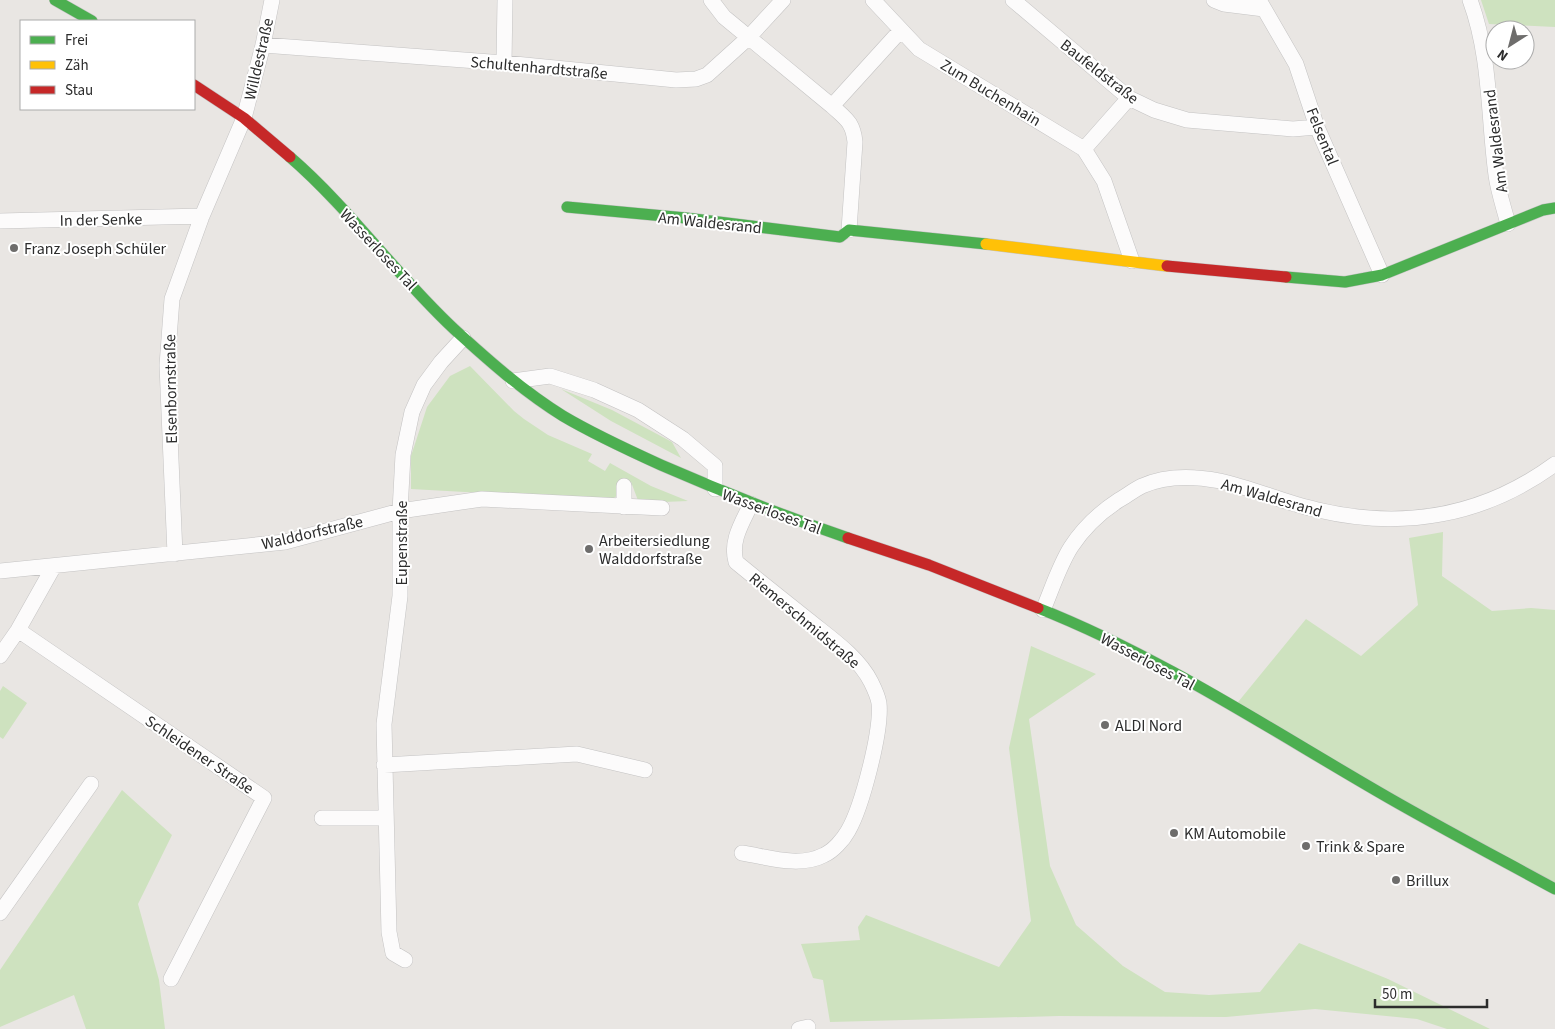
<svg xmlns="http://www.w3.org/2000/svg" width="1555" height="1029" font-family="'Source Sans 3',sans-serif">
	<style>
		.green { fill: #cee2bf }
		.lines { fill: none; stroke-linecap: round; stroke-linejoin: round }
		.street-casing { stroke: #c4c3c3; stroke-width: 16 }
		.fast-casing { stroke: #c4c3c3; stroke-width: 12 }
		.slow-casing { stroke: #c4c3c3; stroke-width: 12 }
		.jam-casing { stroke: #c4c3c3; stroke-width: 12 }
		.street { stroke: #fcfbfb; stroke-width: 15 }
		.fast { stroke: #4caf50; stroke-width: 11 }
		.slow { stroke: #ffc107; stroke-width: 11 }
		.jam { stroke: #c62828; stroke-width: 11 }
		.poi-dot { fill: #6e6d6c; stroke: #fff; stroke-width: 2 }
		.labels { text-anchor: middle; stroke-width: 4; stroke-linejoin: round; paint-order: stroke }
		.street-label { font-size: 16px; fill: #2c2c2c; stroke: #fff }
		.poi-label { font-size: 16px; fill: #2c2c2c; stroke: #fff; text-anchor: start }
	</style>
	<rect width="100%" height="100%" fill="#e9e6e3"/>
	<path class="green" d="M 1481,0 L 1555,0 L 1555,27 L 1489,24 Z
		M 470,366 L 514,411 L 524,419 L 548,435 L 592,454 L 588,461 L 605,471 L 610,463 L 651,486 L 688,501 L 639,503 L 631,482 L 620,481 L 617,496 L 610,500 L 411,489 L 411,456 L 427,407 L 450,376 Z
		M 561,389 L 612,410 L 672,442 L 681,458 L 611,421 Z
		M 1443,532 L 1442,576 L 1492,611 L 1531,608 L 1555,610 L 1555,889 L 1234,707 L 1306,619 L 1361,656 L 1418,605 L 1409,538 Z
		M 1031,646 L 1096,674 L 1029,719 L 1050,866 L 1076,925 L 1123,966 L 1165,992 L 1209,995 L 1260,992 L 1299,943 L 1388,979 L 1490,1029 L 1447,1029 L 1417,1019 L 1315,1009 L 1226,1017 L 1059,1016 L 830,1022 L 823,980 L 813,978 L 801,944 L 860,940 L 858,927 L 866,915 L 999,967 L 1031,921 L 1009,748 Z
		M 3,686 L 27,703 L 3,739 L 0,737 L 0,691 Z
		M 122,790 L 172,835 L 138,904 L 159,980 L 165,1029 L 86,1029 L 74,995 L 0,1027 L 0,970 Z"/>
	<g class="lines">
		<g class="street-casing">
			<path id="street" d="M 711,0 L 724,17 L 832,106 C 846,119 853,122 855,142 L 849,230
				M 873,0 L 919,49 L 1084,149 L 1104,181 L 1132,261
				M 1013,0 L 1129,98 L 1154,110 L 1187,120 L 1293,129 L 1317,127
				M 1214,0 L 1224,4 L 1264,9
				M 1259,0 L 1296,64 L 1317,127 L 1382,275
				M 1470,0 C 1491,57 1488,116 1496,175 C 1498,191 1504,208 1508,224
				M 263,45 L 504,63 L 676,80 L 696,79 L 707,75 L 748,38 L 783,0
				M 504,63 L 505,0
				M 832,106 L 901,30
				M 1084,149 L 1129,98
				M 0,221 L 202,216
				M 513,381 L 550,376 L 594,390 L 638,410 L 683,439 L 715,466 L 715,489
				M 624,507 L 624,486
				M 175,554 L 167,365 L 172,299 L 202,216 L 244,118 L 263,45 L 272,0
				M 0,571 L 285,542 L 400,511 L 482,499 L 662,508
				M 1043,610 C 1052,589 1059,566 1071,547 C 1084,527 1099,513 1119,500 C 1126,496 1134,490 1142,486 C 1166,475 1194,476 1220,481 C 1253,488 1284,503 1318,510 C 1403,530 1484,516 1555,464
				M 18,630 L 264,798 L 171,979
				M 0,656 L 18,630 L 54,566
				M 384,765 L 577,754 L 645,770
				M 322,818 L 386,818
				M 742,853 C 768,857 799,868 824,855 C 833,851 843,840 848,831 C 862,807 882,730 879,703 C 878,697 874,688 871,682 C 858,656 829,637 807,619 C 783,600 759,581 736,562 C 730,541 742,523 751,504
				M 0,913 L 91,784
				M 405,960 L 393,953 L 389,932 L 384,724 L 400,596 L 400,511 L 403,455 L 412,412 L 424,385 L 441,362 L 463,338
				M 799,1029 L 808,1027"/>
		</g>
		<g class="fast-casing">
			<path id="fast" d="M 55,0 L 92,21
				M 290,157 C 350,209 396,275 454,329 C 488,360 524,392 563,416 C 595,435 628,450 661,465 C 723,492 784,516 848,538
				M 567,207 L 686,218 L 840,237 L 849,230 L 986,244
				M 1286,277 L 1345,282 L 1382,275 L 1543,210 L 1555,208
				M 1038,608 C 1162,657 1274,732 1389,798 C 1443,829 1500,859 1555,889"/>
		</g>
		<g class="slow-casing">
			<path id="slow" d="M 986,244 L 1167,266"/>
		</g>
		<g class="jam-casing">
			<path id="jam" d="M 194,85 L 244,118 L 290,157
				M 1167,266 L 1286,277
				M 848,538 L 929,565 L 1038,608"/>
		</g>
		<use href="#street" class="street"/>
		<use href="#fast" class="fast"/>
		<use href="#slow" class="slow"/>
		<use href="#jam" class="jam"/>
	</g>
	<g class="poi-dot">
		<circle cx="14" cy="248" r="5"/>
		<circle cx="589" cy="549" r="5"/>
		<circle cx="1105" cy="725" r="5"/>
		<circle cx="1174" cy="833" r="5"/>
		<circle cx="1306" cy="846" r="5"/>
		<circle cx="1396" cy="880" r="5"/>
	</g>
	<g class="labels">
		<g class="street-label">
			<text transform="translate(258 59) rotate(-77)" y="6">Willdestraße</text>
			<text transform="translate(539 67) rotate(5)" y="6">Schultenhardtstraße</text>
			<text transform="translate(1100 71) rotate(38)" y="6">Baufeldstraße</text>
			<text transform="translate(991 92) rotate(31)" y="6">Zum Buchenhain</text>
			<text transform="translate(1323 136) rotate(68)" y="6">Felsental</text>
			<text transform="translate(1495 141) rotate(-97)" y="6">Am Waldesrand</text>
			<text transform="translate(101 219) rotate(-1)" y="6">In der Senke</text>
			<text transform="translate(710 222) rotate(6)" y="6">Am Waldesrand</text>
			<text transform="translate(379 249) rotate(47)" y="6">Wasserloses Tal</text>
			<text transform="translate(170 389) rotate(-91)" y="6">Elsenbornstraße</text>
			<text transform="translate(1272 497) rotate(16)" y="6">Am Waldesrand</text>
			<text transform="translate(772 511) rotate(20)" y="6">Wasserloses Tal</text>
			<text transform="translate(312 532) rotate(-13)" y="6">Walddorfstraße</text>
			<text transform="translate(401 543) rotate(-90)" y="6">Eupenstraße</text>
			<text transform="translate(805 620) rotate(40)" y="6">Riemerschmidstraße</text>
			<text transform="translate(1148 661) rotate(28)" y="6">Wasserloses Tal</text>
			<text transform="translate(200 754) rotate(34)" y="6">Schleidener Straße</text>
		</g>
		<g class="poi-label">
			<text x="24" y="254">Franz Joseph Schüler</text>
			<text x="599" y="546">Arbeitersiedlung<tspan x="599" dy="18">Walddorfstraße</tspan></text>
			<text x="1115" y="731">ALDI Nord</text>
			<text x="1184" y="839">KM Automobile</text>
			<text x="1316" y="852">Trink &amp; Spare</text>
			<text x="1406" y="886">Brillux</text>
		</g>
	</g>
	<rect x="20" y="20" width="175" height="90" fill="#ffffff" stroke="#ababab"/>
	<rect x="30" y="36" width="25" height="8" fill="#4caf50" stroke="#ababab"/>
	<text x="65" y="45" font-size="15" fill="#2c2c2c">Frei</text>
	<rect x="30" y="61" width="25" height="8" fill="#ffc107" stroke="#ababab"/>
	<text x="65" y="70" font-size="15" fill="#2c2c2c">Zäh</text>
	<rect x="30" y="86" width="25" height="8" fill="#c62828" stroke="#ababab"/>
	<text x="65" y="95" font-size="15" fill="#2c2c2c">Stau</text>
	<g transform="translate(1510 45) rotate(216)"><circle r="24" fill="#ffffff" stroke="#ababab"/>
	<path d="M0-4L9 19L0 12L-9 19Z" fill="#6e6d6c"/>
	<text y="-8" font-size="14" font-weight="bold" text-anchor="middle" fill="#2c2c2c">N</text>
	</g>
	<path d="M1375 999v8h112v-8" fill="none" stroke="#2c2c2c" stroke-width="2.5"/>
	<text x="1382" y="999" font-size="15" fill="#2c2c2c" stroke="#ffffff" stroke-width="4" paint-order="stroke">50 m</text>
</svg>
